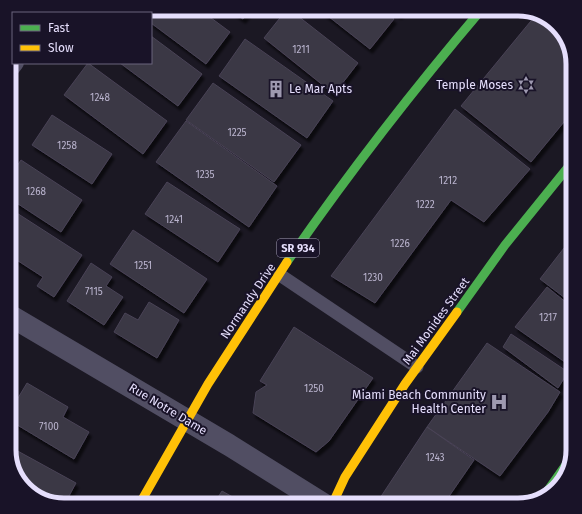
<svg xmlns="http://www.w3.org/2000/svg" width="582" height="514" font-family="'Fira Sans',sans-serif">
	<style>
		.building { fill: #3b3744; stroke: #494356; filter: url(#shadow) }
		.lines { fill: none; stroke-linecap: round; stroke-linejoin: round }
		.lane { stroke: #514e63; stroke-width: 13 }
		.street { stroke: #514e63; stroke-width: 22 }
		.fast { stroke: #4caf50; stroke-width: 9 }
		.slow { stroke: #ffc107; stroke-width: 9 }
		.labels { text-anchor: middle; stroke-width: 4; stroke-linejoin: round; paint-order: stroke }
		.number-label { font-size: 10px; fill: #bab4ce }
		.shield { fill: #191328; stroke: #a8a1bc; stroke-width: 1 }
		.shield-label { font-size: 11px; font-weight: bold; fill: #e5defc }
		.poi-label { font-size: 12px; fill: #e5defc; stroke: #191328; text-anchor: end }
		.street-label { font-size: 12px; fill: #e5defc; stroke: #191328 }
		.rim { fill: none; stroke: #e5defc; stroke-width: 5 }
	</style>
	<defs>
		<filter id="shadow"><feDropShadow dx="2.5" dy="4.5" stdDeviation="1" flood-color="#0009"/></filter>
	</defs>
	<rect width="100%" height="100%" fill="#1b1823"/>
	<path class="building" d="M 132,9 L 199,9 L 230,32 L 206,64 L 151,23 L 151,13 L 138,13 Z
		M 229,9 L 251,9 L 243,19 Z
		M 287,9 L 289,9 L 358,63 L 334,94 L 264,38 Z
		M 319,9 L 381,9 L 394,19 L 370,49 Z
		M 392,9 L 403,9 L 399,15 Z
		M 535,16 L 541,19 L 550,26 L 553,23 L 557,25 L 573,64 L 573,111 L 531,162 L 461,106 Z
		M 151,36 L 202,74 L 178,106 L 120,63 L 151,63 Z
		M 245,39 L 333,101 L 307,138 L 219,76 Z
		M 88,63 L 167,121 L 143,154 L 64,95 Z
		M 213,83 L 301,145 L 274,182 L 186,120 Z
		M 455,109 L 530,169 L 484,222 L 451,200 L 375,303 L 331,276 Z
		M 52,115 L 112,154 L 92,184 L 32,145 Z
		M 186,121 L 277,186 L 249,227 L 156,162 Z
		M 21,160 L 82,200 L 61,232 L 9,198 L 9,178 Z
		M 167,182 L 240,229 L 218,262 L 145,214 Z
		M 9,208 L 82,255 L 54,297 L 37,286 L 43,277 L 9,255 Z
		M 133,230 L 207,279 L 184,313 L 110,264 Z
		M 571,239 L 573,240 L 573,304 L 540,279 Z
		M 91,263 L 112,277 L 106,286 L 123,297 L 104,325 L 67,301 Z
		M 547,287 L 573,308 L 572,367 L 515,327 Z
		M 149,302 L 179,320 L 157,358 L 114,332 L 125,313 L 138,320 Z
		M 294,327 L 373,378 L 329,441 L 316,452 L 253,413 L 256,392 L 267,385 L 260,381 Z
		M 511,334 L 568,372 L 558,388 L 503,347 Z
		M 487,343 L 560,392 L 548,412 L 500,476 L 427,427 Z
		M 27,383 L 68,407 L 63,417 L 89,432 L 74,459 L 9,420 L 9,413 Z
		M 427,427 L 474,460 L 443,505 L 391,505 L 380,498 Z
		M 14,449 L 76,483 L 64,505 L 25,489 L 11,456 Z
		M 222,491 L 247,505 L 213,505 Z"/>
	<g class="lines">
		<path class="lane" d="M 280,275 L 417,367"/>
		<path class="street" d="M 9,67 L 13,62
			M 9,315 L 229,445 L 325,505"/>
		<path class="fast" d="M 287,262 C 348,174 413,90 482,9
			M 457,312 L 505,245 L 573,161
			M 546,493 L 572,456"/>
		<path class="slow" d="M 139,505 L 208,384 L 287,262
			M 332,505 L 345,477 L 405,384 L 457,312"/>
	</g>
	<defs>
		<g id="synagogue-bare" transform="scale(1.38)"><path d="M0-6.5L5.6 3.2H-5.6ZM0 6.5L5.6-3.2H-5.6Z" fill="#9e99b0" stroke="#191328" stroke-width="2.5" paint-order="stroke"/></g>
		<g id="building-bare" transform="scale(1.38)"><path d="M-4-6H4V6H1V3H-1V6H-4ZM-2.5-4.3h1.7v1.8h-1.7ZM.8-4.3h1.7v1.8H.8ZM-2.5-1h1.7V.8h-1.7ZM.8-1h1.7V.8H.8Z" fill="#9e99b0" stroke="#191328" stroke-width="2.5" paint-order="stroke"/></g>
		<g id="hospital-bare" transform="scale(1.38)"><path d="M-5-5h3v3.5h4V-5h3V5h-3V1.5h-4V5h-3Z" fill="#9e99b0" stroke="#191328" stroke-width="2.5" paint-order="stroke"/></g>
	</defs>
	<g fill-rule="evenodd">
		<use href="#synagogue-bare" x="526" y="85"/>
		<use href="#building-bare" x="276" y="89"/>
		<use href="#hospital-bare" x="499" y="402"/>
	</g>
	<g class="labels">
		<g class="number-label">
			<text x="301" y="53">1211</text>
			<text x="100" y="101">1248</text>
			<text x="237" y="136">1225</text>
			<text x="67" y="149">1258</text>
			<text x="205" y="178">1235</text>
			<text x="448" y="184">1212</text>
			<text x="36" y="195">1268</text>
			<text x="425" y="208">1222</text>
			<text x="174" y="223">1241</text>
			<text x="400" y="247">1226</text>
			<text x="143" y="269">1251</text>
			<text x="373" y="281">1230</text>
			<text x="94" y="295">7115</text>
			<text x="548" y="321">1217</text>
			<text x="314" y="392">1250</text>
			<text x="49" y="430">7100</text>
			<text x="435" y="461">1243</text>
		</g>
		<rect class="shield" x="277" y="239" width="42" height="18" rx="3"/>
		<g class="shield-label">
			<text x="298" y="252">SR 934</text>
		</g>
		<g class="poi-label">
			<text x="513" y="89">Temple Moses</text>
			<text x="289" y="93" text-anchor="start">Le Mar Apts</text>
			<text x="486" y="399">Miami Beach Community<tspan x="486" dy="14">Health Center</tspan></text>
		</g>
		<g class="street-label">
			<text transform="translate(248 301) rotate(-56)" y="4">Normandy Drive</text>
			<text transform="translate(436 321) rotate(-54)" y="4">Mai Monides Street</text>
			<text transform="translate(168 409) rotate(31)" y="4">Rue Notre Dame</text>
		</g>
	</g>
	<path d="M0 0H582V514H0ZM64 16H518A48 48 0 0 1 566 64V450A48 48 0 0 1 518 498H64A48 48 0 0 1 16 450V64A48 48 0 0 1 64 16Z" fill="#191328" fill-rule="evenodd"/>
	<path class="rim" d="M64 16H518A48 48 0 0 1 566 64V450A48 48 0 0 1 518 498H64A48 48 0 0 1 16 450V64A48 48 0 0 1 64 16Z"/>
	<rect x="12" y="12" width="140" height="52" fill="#191328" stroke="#6b647d"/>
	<rect x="20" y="25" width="20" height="6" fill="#4caf50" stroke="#6b647d"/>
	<text x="48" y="32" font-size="12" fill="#e5defc">Fast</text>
	<rect x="20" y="45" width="20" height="6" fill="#ffc107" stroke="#6b647d"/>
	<text x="48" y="52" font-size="12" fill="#e5defc">Slow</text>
</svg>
